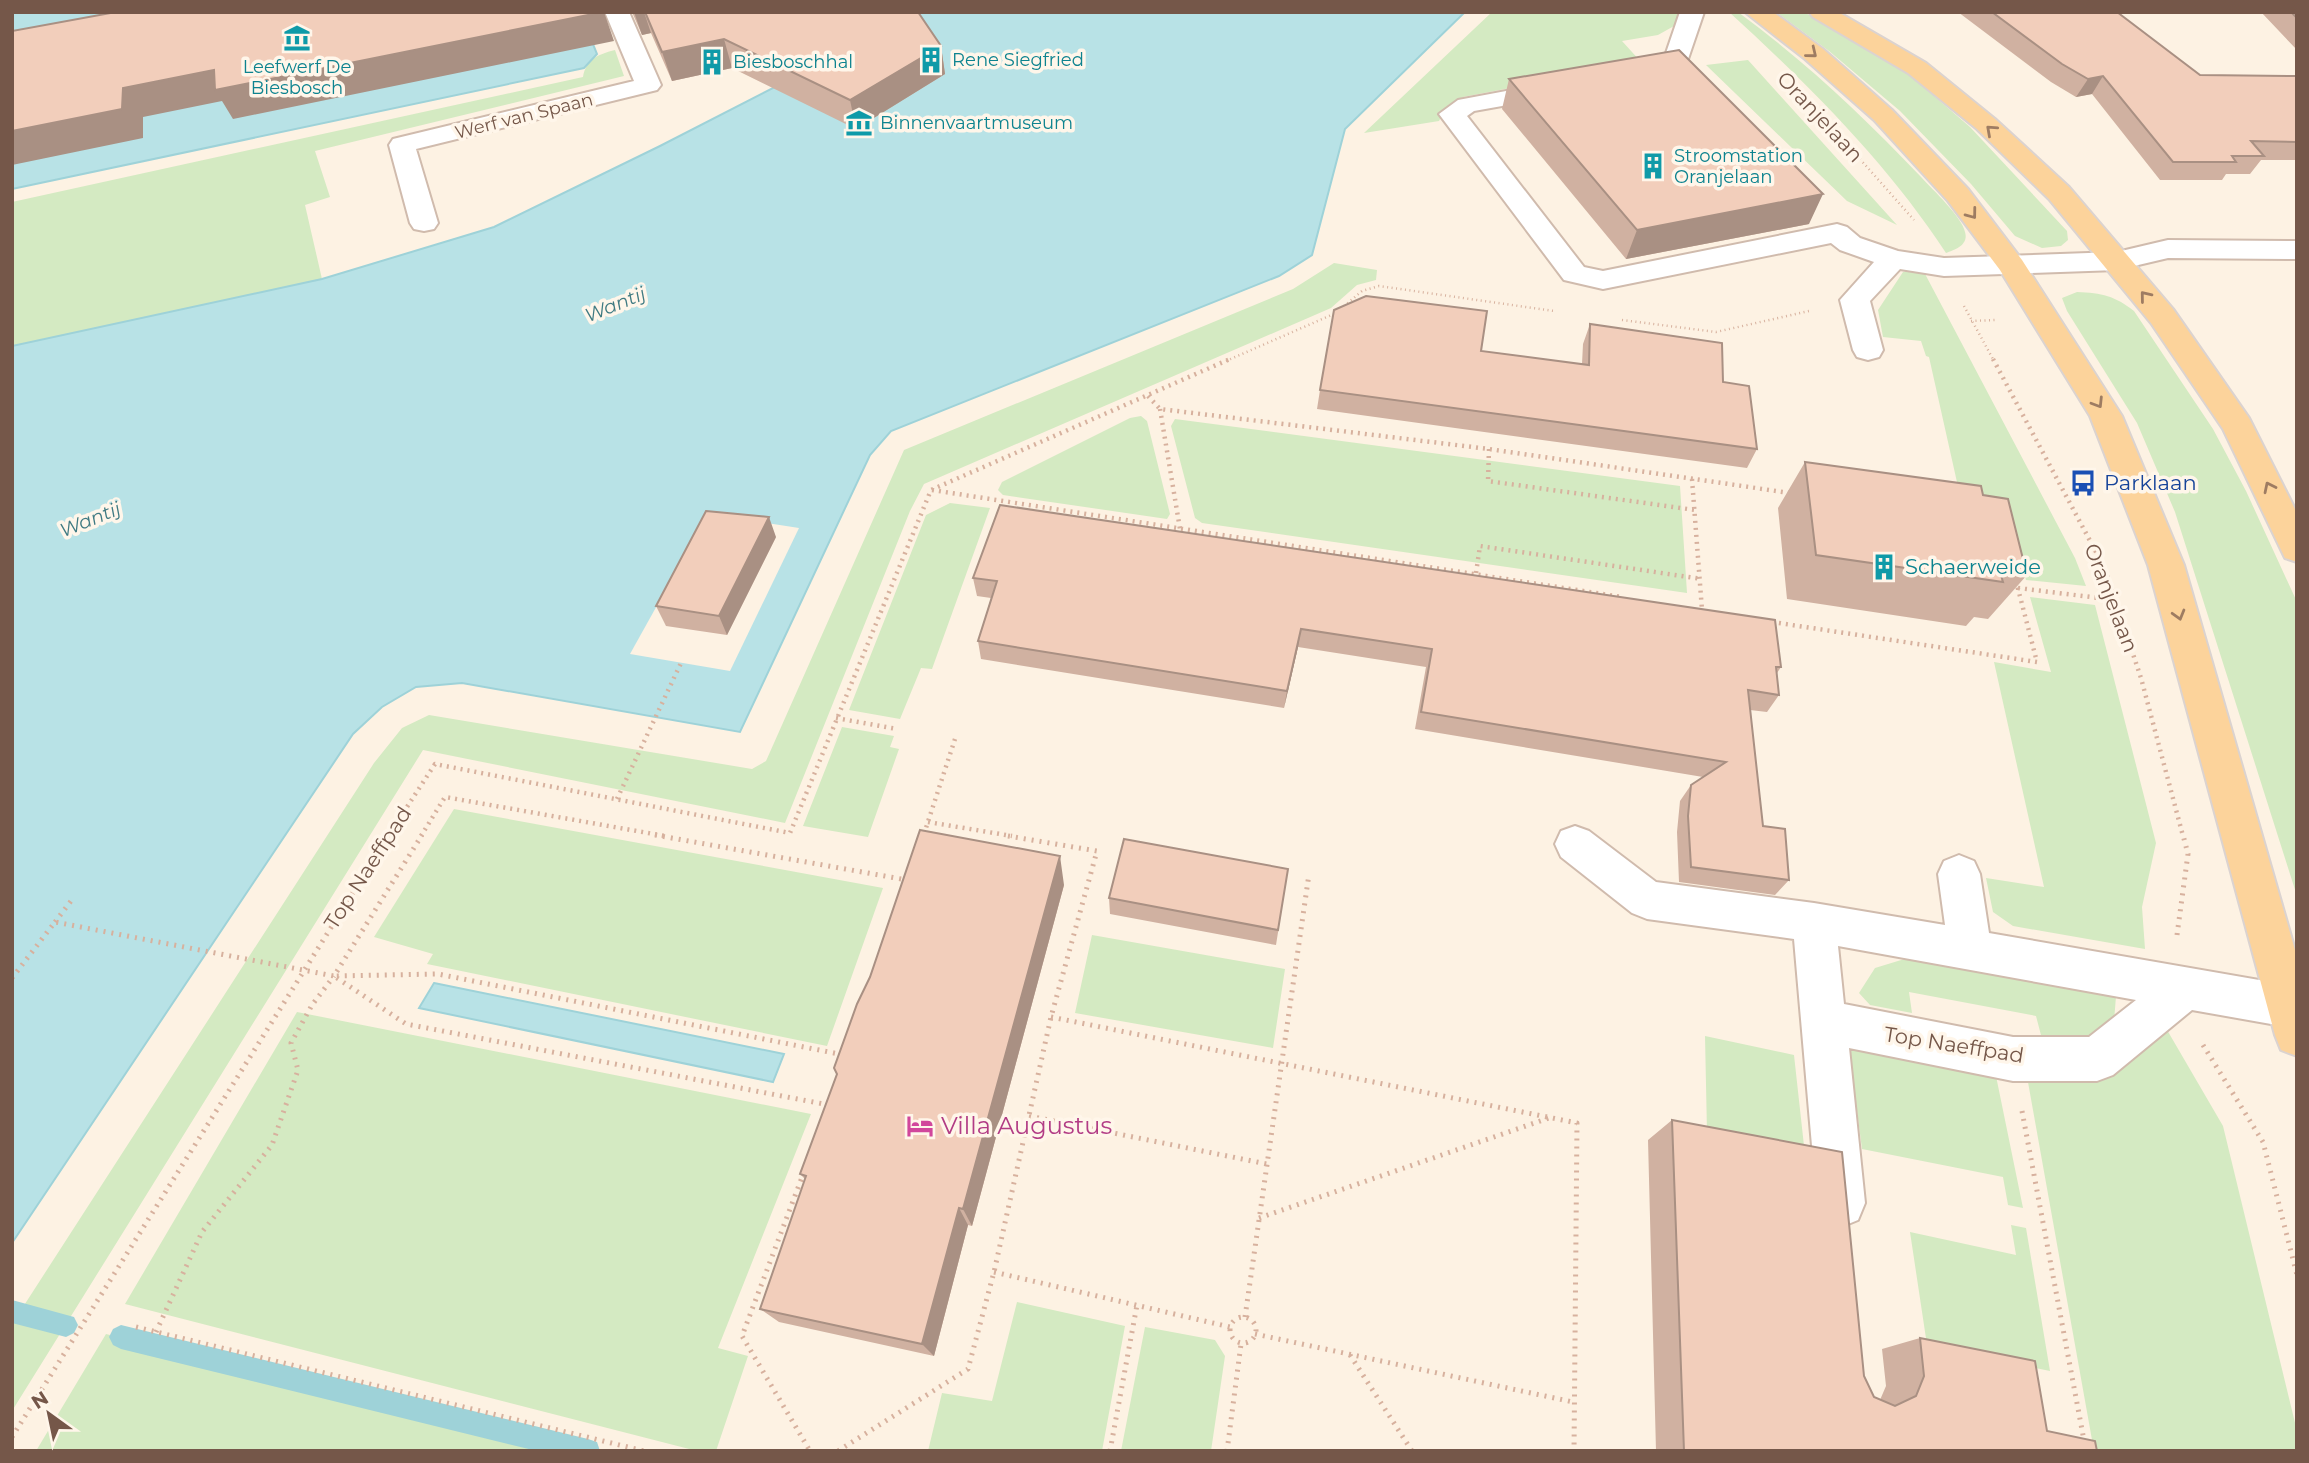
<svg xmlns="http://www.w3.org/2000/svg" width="2309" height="1463" font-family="Montserrat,sans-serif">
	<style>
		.green { fill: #d4eac2 }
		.water { fill: #b8e2e6; stroke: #9ed2d8; stroke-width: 2 }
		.pier { fill: #fdf2e3 }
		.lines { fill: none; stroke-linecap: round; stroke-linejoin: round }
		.stream { fill: #9ed2d8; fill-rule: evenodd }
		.minor-casing { stroke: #d0bbad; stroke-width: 4 }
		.major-casing { stroke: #dbd3d0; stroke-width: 4 }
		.path-far2 { stroke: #d7b19e; stroke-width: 2.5; stroke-dasharray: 1 3.5; stroke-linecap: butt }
		.path-far1 { stroke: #d7b19e; stroke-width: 4.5; stroke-dasharray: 2 5; stroke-linecap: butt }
		.path { stroke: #d7b19e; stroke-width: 5; stroke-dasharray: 2 6; stroke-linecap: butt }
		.minor { fill: #fff; fill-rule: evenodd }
		.major { fill: #fcd39b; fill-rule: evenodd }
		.wall { fill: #d0b1a1 }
		.shaded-wall { fill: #a99083 }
		.building { fill: #f2cebb; stroke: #a99083; stroke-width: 2 }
		.oneway { stroke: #9e7c62 }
		.labels { text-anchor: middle; stroke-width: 7; stroke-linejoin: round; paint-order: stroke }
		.far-culture-label { font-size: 18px; fill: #0d838f; stroke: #fff6ea; text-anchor: start }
		.far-street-label { font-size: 18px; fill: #755749; stroke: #fff6ea }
		.far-water-label { font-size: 19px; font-style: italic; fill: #3f7a82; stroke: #fff6ea }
		.street-label { font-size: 21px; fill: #755749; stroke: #fff6ea }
		.transit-label { font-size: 21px; fill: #164399; stroke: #fff6ea; text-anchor: start }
		.culture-label { font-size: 21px; fill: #0d838f; stroke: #fff6ea; text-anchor: start }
		.near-hotel-label { font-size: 24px; fill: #b23c85; stroke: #fff6ea; text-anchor: start }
	</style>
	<rect width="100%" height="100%" fill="#fdf2e3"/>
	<path class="green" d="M 1492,12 L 1699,12 L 1658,35 L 1622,41 L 1642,63 L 1463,97 L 1446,107 L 1439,121 L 1364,133 Z
		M 1729,12 L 1738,12 C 1808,64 1862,115 1922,178 C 1933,190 1962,217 1965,232 C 1969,245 1955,250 1946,253 C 1888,164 1808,84 1729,12 Z
		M 1776,12 L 1804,12 L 1905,71 L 1970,127 L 2067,231 L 2068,240 L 2061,246 L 2042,248 L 2015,236 L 1971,184 L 1900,111 L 1829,51 Z
		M 615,50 L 624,76 L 315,151 L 330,197 L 305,205 L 322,279 L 12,346 L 12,202 L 583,77 C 586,59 599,54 615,50 Z
		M 1748,60 L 1897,225 L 1847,201 L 1706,65 Z
		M 1334,263 L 1377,270 L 1376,280 L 1357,285 L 1331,308 L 924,484 L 910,511 L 785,823 L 423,750 L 12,1411 L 12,1324 L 374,763 L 402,728 L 429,715 L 752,769 L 766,761 L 904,450 L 1293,289 Z
		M 1903,272 L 1924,272 L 2075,558 L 2086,586 L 2026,580 L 2008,517 L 1963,509 L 1929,357 L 1926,356 L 1921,341 L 1883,337 L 1878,310 Z
		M 2077,292 C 2102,293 2115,296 2134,311 L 2213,429 L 2246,491 L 2297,602 L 2297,896 L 2175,512 L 2137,423 L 2067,311 L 2062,298 Z
		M 1141,416 L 1147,421 L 1170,514 L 1167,519 L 1003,495 L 998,490 L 1002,482 L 1130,418 Z
		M 1175,419 L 1680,486 L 1687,593 L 1202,523 L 1195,518 L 1171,426 Z
		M 950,503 L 990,508 L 932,669 L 921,668 L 900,719 L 849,710 L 926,515 Z
		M 2030,597 L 2095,605 L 2156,843 L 2142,907 L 2145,949 L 2013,926 L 1993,912 L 1986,878 L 2044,887 L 1994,662 L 2051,672 Z
		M 842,727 L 894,736 L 890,747 L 899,749 L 868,837 L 803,826 Z
		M 454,809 L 883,888 L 827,1046 L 427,964 L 433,954 L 374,937 Z
		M 1092,935 L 1285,969 L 1273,1048 L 1075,1013 Z
		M 1911,957 L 2116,996 L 2114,1022 L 2082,1041 L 2042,1039 L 2036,1016 L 1909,992 L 1912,1013 L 1870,1005 L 1859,993 L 1875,968 Z
		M 297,1012 L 811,1114 L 718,1348 L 748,1356 L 716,1451 L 697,1451 L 125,1304 Z
		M 2163,1023 L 2223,1126 L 2297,1431 L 2297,1451 L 2094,1451 L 2026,1071 Z
		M 1705,1036 L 1794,1055 L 1805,1155 L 1707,1133 Z
		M 1849,1049 L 1996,1076 L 2023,1208 L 2008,1205 L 2003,1177 L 1862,1149 Z
		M 2011,1225 L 2026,1228 L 2050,1371 L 1927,1345 L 1910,1232 L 2016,1255 Z
		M 1017,1302 L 1125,1326 L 1102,1451 L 928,1451 L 942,1393 L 992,1401 Z
		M 1145,1327 L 1215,1340 L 1225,1356 L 1211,1451 L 1121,1451 Z
		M 106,1334 L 570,1448 L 570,1451 L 36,1451 Z"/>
	<path class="water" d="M 12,12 L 580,12 L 597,54 L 584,68 L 12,189 Z
		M 921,12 L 1465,12 L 1345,129 L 1312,255 L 1279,276 L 891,431 L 870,455 L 740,732 L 462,683 L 416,687 L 382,707 L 353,734 L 12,1243 L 12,346 L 322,279 L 494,227 L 660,146 Z
		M 434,983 L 784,1054 L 773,1082 L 419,1008 Z"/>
	<path class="pier" d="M 708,514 L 799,528 L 730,671 L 630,654 Z"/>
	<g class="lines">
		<path class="stream" d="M 12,1300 L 74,1317 L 78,1325 L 74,1333 L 66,1337 L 12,1323 Z
			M 121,1325 L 588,1439 L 597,1442 L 600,1451 L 537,1451 L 121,1349 L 113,1345 L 109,1337 L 113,1329 Z"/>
		<g class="minor-casing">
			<path id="minor" d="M 605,12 L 629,12 L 661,85 L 657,90 L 416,149 L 438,223 L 434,229 L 424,231 L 414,229 L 410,223 L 389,145 L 393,139 L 634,81 Z
				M 1680,12 L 1704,12 L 1688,59 L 1688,67 L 1711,92 L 1707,97 C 1687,102 1674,84 1664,69 L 1664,59 Z
				M 1554,82 L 1563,85 L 1567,90 L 1563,95 L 1474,111 L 1467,116 L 1584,267 L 1603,271 L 1837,224 L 1847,227 L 1860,238 L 1898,251 L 1944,258 L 2117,252 L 2168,240 L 2297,241 L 2297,259 L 2168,258 L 2117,270 L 1944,276 L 1900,269 L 1870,301 L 1883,350 L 1879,357 L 1868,360 L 1857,357 L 1853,350 L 1840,300 L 1874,262 L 1840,250 L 1831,243 L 1603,289 L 1564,280 L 1439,114 L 1458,100 Z
				M 1575,826 L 1589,831 L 1656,882 L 1814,903 L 1945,925 L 1938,874 L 1944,861 L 1959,855 L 1974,861 L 1980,874 L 1989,933 L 2288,985 L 2297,988 L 2297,1024 L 2288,1027 L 2192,1010 L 2113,1075 L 2097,1081 L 2013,1081 L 1849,1048 L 1865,1203 L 1858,1220 L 1841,1227 L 1824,1220 L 1817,1203 L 1794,939 L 1647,919 L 1632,913 L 1561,857 L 1555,844 L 1561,831 ZM 1838,946 L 2136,1000 L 2089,1037 L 2013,1037 L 1844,1004 Z"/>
		</g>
		<g class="major-casing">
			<path id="major" d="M 1745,12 L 1773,12 L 1823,49 L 1892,110 L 1968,189 L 2022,260 L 2122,416 L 2184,565 L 2297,957 L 2297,1056 L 2281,1050 L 2275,1035 L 2148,565 L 2090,416 L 2000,270 L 1948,201 L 1874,120 L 1805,59 Z
				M 1809,12 L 1838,12 L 1926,63 L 1995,119 L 2069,187 L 2173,309 L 2249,418 L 2297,513 L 2297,562 L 2285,558 L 2223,429 L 2151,323 L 2049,199 L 1977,129 L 1908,73 L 1813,17 Z"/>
		</g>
		<path class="path-far2" d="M 1836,132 L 1914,220
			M 1964,306 L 1994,361
			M 1622,320 L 1716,332 L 1809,311
			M 1971,321 L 1995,320
			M 1226,361 L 1336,313 L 1362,291 L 1379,286 L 1554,311"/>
		<path class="path-far1" d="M 1993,359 L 2104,567 L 2141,678 L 2183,836
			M 1148,396 L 1160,409 L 1489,449 L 1790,493
			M 1160,409 L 1180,529
			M 1489,449 L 1488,481 L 1695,510
			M 1692,479 L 1702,610
			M 932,490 L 1622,597
			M 1476,573 L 1480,546 L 1702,579
			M 2018,588 L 2115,600
			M 1772,622 L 2037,662 L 2016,581
			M 836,718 L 897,729
			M 617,799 L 681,663
			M 928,822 L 1012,836
			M 924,834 L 955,739
			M 388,836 L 435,764 L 790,833 L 931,490 L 1230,359
			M 421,836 L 445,797 L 665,836"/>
		<path class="path" d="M 655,835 L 907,880
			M 55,922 L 74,897
			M 2177,935 L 2188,854 L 2183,835
			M 12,978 L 55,922 L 334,976 L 422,835
			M 1051,1017 L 1577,1123 L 1574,1451
			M 2203,1045 L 2263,1142 L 2297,1275
			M 829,1105 L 406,1024 L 334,976 L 438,974 L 844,1055
			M 2022,1111 L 2086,1451
			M 1029,1116 L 1267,1164
			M 804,1172 L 742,1336 L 810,1451
			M 1259,1218 L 1549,1118
			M 994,1272 L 1230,1327
			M 1245,1317 L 1309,874
			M1230 1330a13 13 0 1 1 26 0a13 13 0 1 1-26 0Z
			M 136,1327 L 644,1451
			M 156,1332 L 202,1232 L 272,1145 L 298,1070 L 291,1043 L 312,1005 L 334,976
			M 1255,1334 L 1573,1402
			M 1350,1355 L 1412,1451
			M 12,1437 L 389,835
			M 838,1451 L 968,1369 L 994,1272 L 1051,1017 L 1097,851 L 1002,835
			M 1110,1451 L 1137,1305
			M 1227,1451 L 1241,1344"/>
		<use href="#minor" class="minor"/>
		<use href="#major" class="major"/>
	</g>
	<path class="wall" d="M 632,12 L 918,12 L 941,46 L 945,74 L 856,129 L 732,68 L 672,81 L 651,33 L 642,35 Z
		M 1958,12 L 2117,12 L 2200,75 L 2297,76 L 2297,160 L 2261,160 L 2250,174 L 2226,174 L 2222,180 L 2160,180 L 2092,94 L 2076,97 L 2051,82 Z
		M 2261,12 L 2297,12 L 2297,50 Z
		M 1509,79 L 1809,224 L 1626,259 L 1502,109 Z
		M 1590,324 L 1723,382 L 1757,449 L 1747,468 L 1317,409 L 1320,390 L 1481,351 L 1582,364 L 1583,344 Z
		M 1805,462 L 1983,495 L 2027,575 L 1988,619 L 1974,617 L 1966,626 L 1787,599 L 1778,508 Z
		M 776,537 L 727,635 L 666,626 L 656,606 Z
		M 973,578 L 1781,667 L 1777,673 L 1779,695 L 1767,712 L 1750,710 L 1763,826 L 1789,880 L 1775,895 L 1679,882 L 1677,832 L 1680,801 L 1691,785 L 1703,777 L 1415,729 L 1426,667 L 1298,647 L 1284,708 L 981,659 L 978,641 L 991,598 L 977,596 Z
		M 1288,869 L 1276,945 L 1110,914 L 1109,898 Z
		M 1064,885 L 972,1226 L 968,1225 L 934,1356 L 779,1322 L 760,1309 L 805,1179 L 800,1174 L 837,1074 Z
		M 1672,1120 L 1864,1376 L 1874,1397 L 1880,1400 L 1886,1386 L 1882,1349 L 1920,1338 L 2047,1431 L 2097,1451 L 1656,1451 L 1648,1140 Z"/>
	<path class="shaded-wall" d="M 604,12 L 614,41 L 233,119 L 222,101 L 143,117 L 143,138 L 12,165 L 12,131 L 123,88 L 214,70 Z
		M 634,12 L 644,12 L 651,33 L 642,35 Z
		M 724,39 L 732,68 L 672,81 L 662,52 Z
		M 941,46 L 945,74 L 856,129 L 850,100 Z
		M 2103,76 L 2092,94 L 2076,97 L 2088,79 Z
		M 1823,194 L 1809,224 L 1626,259 L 1637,230 Z
		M 769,517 L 776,537 L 727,635 L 719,616 Z
		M 1301,629 L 1298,647 L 1284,708 L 1287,691 Z
		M 1060,856 L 1064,885 L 972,1226 L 963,1209 Z
		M 959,1208 L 968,1225 L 934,1356 L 922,1344 Z"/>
	<path class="building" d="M 116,12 L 603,12 L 215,90 L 214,70 L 123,88 L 122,109 L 12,131 L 12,31 Z
		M 645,12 L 918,12 L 941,46 L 850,100 L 724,39 L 662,52 Z
		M 1992,12 L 2117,12 L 2200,75 L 2297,76 L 2297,142 L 2251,141 L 2264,156 L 2232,156 L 2236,162 L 2173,162 L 2103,76 L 2088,79 L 2062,64 Z
		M 2291,12 L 2297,12 L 2297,18 Z
		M 1679,50 L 1823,194 L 1637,230 L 1509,79 Z
		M 1366,296 L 1487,311 L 1481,351 L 1589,365 L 1590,324 L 1722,343 L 1723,382 L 1749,386 L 1757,449 L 1320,390 L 1334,310 Z
		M 1805,462 L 1981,486 L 1983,495 L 2008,499 L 2027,575 L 2000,572 L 2003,582 L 1816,555 Z
		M 1000,505 L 1775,620 L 1781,667 L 1776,667 L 1779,695 L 1748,690 L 1763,826 L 1785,829 L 1789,880 L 1691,867 L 1688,816 L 1691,785 L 1726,762 L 1421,712 L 1432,649 L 1301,629 L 1287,691 L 978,641 L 997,581 L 973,578 Z
		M 706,511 L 769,517 L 719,616 L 656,606 Z
		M 920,830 L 1060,856 L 963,1209 L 959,1208 L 922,1344 L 760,1309 L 806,1176 L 800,1174 L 837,1074 L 834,1068 L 857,1004 L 870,977 Z
		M 1124,839 L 1288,869 L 1278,930 L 1109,898 Z
		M 1672,1120 L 1842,1152 L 1864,1376 L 1874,1397 L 1895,1406 L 1916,1396 L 1924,1376 L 1920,1338 L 2035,1361 L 2047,1431 L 2095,1441 L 2097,1451 L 1684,1451 Z"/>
	<defs><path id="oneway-chevron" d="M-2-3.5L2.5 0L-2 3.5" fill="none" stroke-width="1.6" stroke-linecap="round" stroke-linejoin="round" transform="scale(1.75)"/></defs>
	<g class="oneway">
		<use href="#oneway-chevron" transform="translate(1812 53) rotate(39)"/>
		<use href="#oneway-chevron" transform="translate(1991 130) rotate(-138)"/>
		<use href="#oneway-chevron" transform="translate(1972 214) rotate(53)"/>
		<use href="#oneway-chevron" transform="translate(2145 296) rotate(-129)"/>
		<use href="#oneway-chevron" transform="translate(2098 403) rotate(58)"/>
		<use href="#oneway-chevron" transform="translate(2269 487) rotate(-116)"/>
		<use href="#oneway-chevron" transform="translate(2179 615) rotate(74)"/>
	</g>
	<defs>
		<g id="museum-bare" transform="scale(2.1)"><path d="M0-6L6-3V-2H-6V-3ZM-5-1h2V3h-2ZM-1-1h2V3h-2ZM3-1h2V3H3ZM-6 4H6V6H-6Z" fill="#0f9aa8" stroke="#fff6ea" stroke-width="2.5" paint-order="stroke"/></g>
		<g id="building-bare" transform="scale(2.1)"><path d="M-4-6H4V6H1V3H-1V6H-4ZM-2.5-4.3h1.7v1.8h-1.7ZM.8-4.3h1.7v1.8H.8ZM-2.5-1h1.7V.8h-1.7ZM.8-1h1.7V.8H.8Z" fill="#0f9aa8" stroke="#fff6ea" stroke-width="2.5" paint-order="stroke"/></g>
		<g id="bus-bare" transform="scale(2.1)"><path d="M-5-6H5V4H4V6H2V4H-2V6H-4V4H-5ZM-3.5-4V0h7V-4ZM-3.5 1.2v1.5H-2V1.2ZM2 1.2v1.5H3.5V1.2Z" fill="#1a4fb4" stroke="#fff6ea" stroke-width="2.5" paint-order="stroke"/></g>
		<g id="hotel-bare" transform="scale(2.1)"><path d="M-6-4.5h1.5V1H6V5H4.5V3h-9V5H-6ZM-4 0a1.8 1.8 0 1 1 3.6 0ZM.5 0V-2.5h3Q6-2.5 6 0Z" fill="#d1479c" stroke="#fff6ea" stroke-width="2.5" paint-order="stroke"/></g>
	</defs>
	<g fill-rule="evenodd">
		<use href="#museum-bare" x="297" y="38"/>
		<use href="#building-bare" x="931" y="60"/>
		<use href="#building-bare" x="712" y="62"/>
		<use href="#museum-bare" x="859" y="123"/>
		<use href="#building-bare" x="1653" y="166"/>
		<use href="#bus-bare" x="2083" y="483"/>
		<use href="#building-bare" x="1884" y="567"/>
		<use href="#hotel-bare" x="920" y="1126"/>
	</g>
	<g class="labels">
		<g class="far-culture-label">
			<text x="952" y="66">Rene Siegfried</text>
			<text x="733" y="68">Biesboschhal</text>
			<text x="297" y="73" text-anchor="middle">Leefwerf De<tspan x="297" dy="21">Biesbosch</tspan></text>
			<text x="880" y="129">Binnenvaartmuseum</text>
			<text x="1674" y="162">Stroomstation<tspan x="1674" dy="21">Oranjelaan</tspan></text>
		</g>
		<g class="far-street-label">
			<text transform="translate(524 116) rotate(-14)" y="6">Werf van Spaan</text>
		</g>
		<g class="far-water-label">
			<text transform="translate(615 304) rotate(-22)" y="7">Wantij</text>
			<text transform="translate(90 519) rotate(-22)" y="7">Wantij</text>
		</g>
		<g class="street-label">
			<text transform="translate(1820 117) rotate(47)" y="7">Oranjelaan</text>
			<text transform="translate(2111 598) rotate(69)" y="7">Oranjelaan</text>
			<text transform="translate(368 868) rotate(-57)" y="7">Top Naeffpad</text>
			<text transform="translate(1954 1045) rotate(9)" y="7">Top Naeffpad</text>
		</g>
		<g class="transit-label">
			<text x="2104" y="490">Parklaan</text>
		</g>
		<g class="culture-label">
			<text x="1905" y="574">Schaerweide</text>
		</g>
		<g class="near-hotel-label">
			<text x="941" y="1134">Villa Augustus</text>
		</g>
	</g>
	<rect width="2309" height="1463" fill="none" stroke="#755749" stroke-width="28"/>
	<g transform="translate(49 1414) rotate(327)" stroke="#fff6ea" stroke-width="5" paint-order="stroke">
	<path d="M0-5L12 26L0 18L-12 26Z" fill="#755749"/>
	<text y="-10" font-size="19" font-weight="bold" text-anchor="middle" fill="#755749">N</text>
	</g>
</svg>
